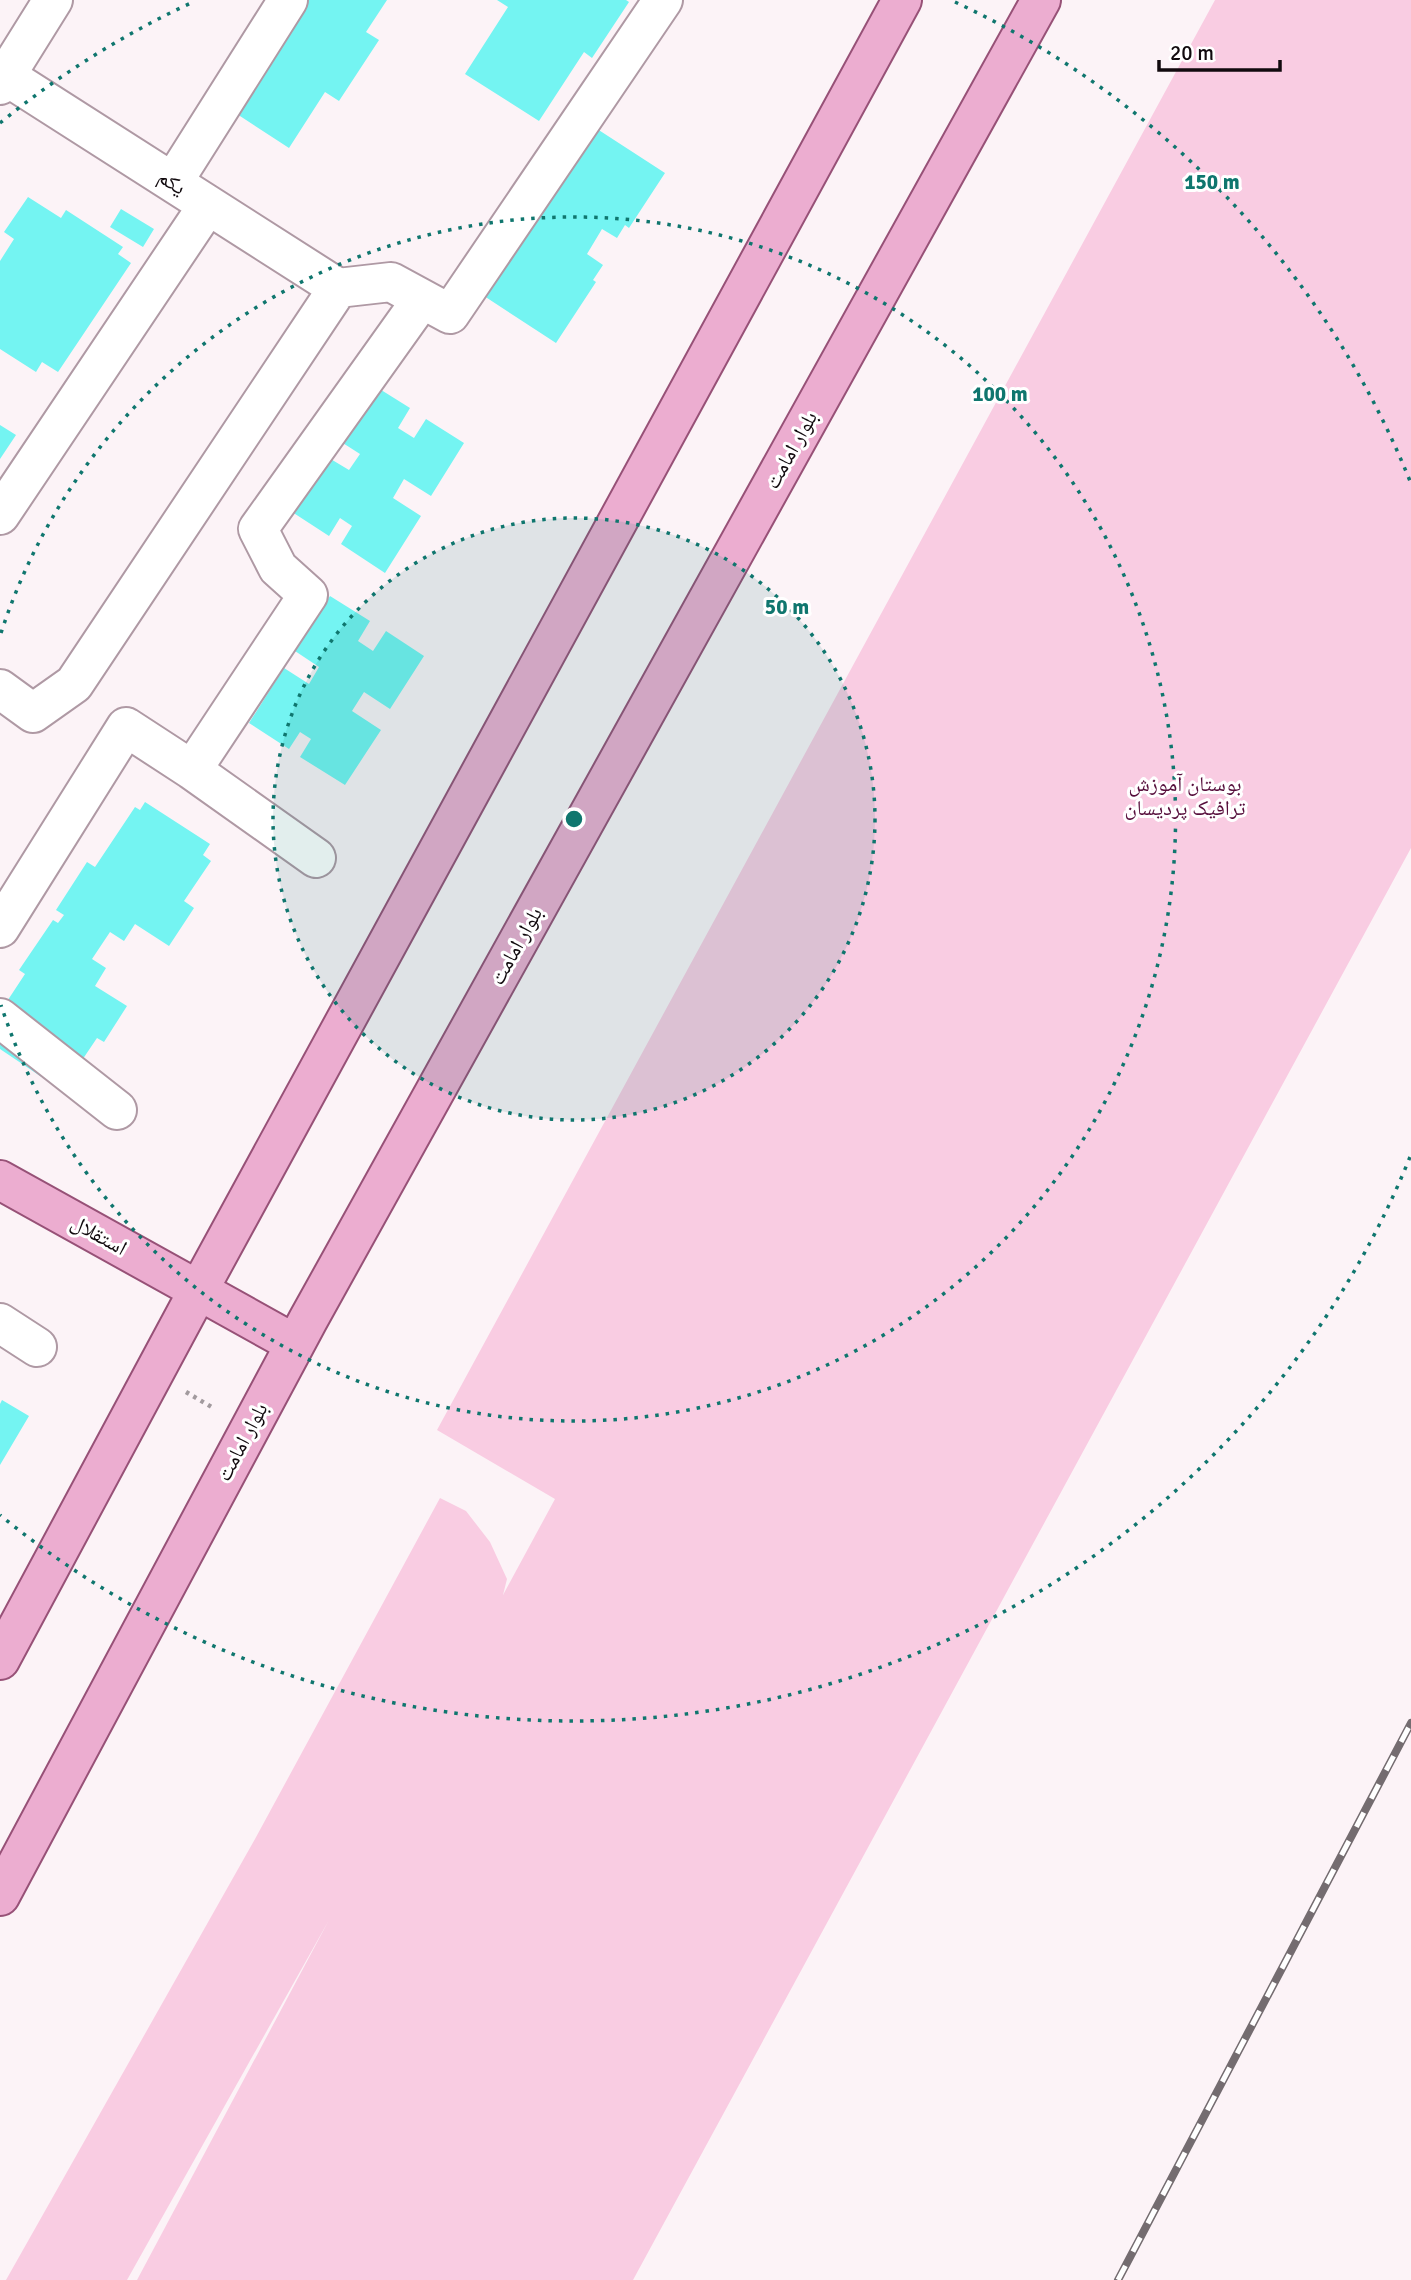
<svg xmlns="http://www.w3.org/2000/svg" width="1411" height="2280" font-family="Signika,'Noto Naskh Arabic',sans-serif">
	<style>
		.green { fill: #f9cce2 }
		.building { fill: #74f4f2 }
		.lines { fill: none; stroke-linecap: round; stroke-linejoin: round }
		.minor-casing { stroke: #af99a4; stroke-width: 42 }
		.major-casing { stroke: #975177; stroke-width: 42 }
		.path { stroke: #a29a9e; stroke-width: 4.5; stroke-dasharray: 3.5 5; stroke-linecap: butt }
		.minor { stroke: #fff; stroke-width: 38 }
		.major { stroke: #ecadd0; stroke-width: 38 }
		.rail-casing { stroke: #746c70; stroke-width: 8 }
		.rail { stroke: #fff; stroke-width: 5; stroke-dasharray: 16; stroke-linecap: butt }
		.ring { fill: none; stroke: #0f766e; stroke-width: 3.5; stroke-dasharray: 3.5 7 }
		.labels { text-anchor: middle; stroke-width: 6; stroke-linejoin: round; paint-order: stroke }
		.street-label { font-size: 21px; fill: #110a0e; stroke: #fff }
		.park-label { font-size: 21px; fill: #560d3b; stroke: #fff }
		.centre { fill: #0f766e; stroke: #fff; stroke-width: 3.5 }
		.ring-label { font-size: 21px; text-anchor: middle; font-weight: bold; fill: #0f766e; stroke: #fff; stroke-width: 6; stroke-linejoin: round; paint-order: stroke }
	</style>
	<rect width="100%" height="100%" fill="#fcf3f7"/>
	<path class="green" d="M 1215,0 L 1411,0 L 1411,848 L 633,2280 L 137,2280 L 329,1920 L 127,2280 L 6,2280 L 255,1839 L 440,1498 L 466,1511 L 490,1542 L 507,1579 L 503,1595 L 555,1499 L 437,1430 Z"/>
	<path class="building" d="M 287,0 L 387,0 L 366,32 L 379,40 L 339,101 L 325,92 L 289,148 L 214,99 Z
		M 497,0 L 626,0 L 629,2 L 592,58 L 584,52 L 539,121 L 465,74 L 508,7 Z
		M 591,125 L 665,173 L 629,228 L 625,225 L 617,238 L 602,229 L 587,254 L 603,265 L 593,280 L 596,282 L 556,343 L 481,294 Z
		M 28,197 L 61,218 L 66,210 L 123,247 L 118,254 L 131,263 L 58,372 L 42,362 L 36,372 L 0,349 L 0,261 L 14,239 L 4,232 Z
		M 121,209 L 154,229 L 143,247 L 110,227 Z
		M 370,383 L 410,408 L 398,428 L 414,438 L 426,419 L 464,443 L 431,496 L 404,479 L 393,498 L 421,516 L 385,573 L 341,544 L 352,526 L 340,518 L 329,536 L 289,510 L 324,455 L 349,470 L 360,454 L 335,438 Z
		M 0,425 L 16,435 L 0,459 Z
		M 330,596 L 370,621 L 358,641 L 373,651 L 386,631 L 424,656 L 390,709 L 364,692 L 352,711 L 381,730 L 345,785 L 300,757 L 311,739 L 300,732 L 289,749 L 249,723 L 284,668 L 309,684 L 319,667 L 295,651 Z
		M 145,802 L 210,844 L 203,855 L 211,861 L 184,901 L 194,908 L 169,946 L 135,924 L 124,941 L 110,932 L 92,959 L 106,968 L 95,986 L 127,1006 L 104,1042 L 97,1038 L 68,1081 L 58,1088 L 0,1049 L 0,1012 L 25,974 L 19,970 L 53,920 L 58,923 L 64,915 L 56,910 L 87,862 L 95,867 L 135,807 L 140,810 Z
		M 2,1400 L 29,1416 L 0,1465 L 0,1404 Z"/>
	<g class="lines">
		<g class="minor-casing">
			<path id="minor" d="M 6,76 L 338,288
				M 0,85 L 53,0
				M 173,182 L 288,0
				M 0,515 L 208,205
				M 0,689 L 33,713 L 74,684 L 338,288 L 391,282 L 450,314 L 663,0
				M 192,770 L 316,858
				M 0,928 L 126,727 L 192,770 L 308,595 L 278,568 L 258,529 L 422,299
				M 0,1018 L 117,1110
				M 0,1323 L 37,1347"/>
		</g>
		<g class="major-casing">
			<path id="major" d="M 0,1180 L 295,1344
				M 0,1660 L 198,1291 L 902,0
				M 0,1896 L 308,1320 L 1041,0"/>
		</g>
		<path class="path" d="M 186,1392 L 215,1409"/>
		<use href="#minor" class="minor"/>
		<use href="#major" class="major"/>
		<g class="rail-casing">
			<path id="rail" d="M 1118,2280 L 1411,1723"/>
		</g>
		<use href="#rail" class="rail"/>
	</g>
	<circle cx="574" cy="819" r="301" fill="#0f766e" fill-opacity=".12"/>
	<g class="ring">
		<circle cx="574" cy="819" r="301"/>
		<path d="M1 633A602 602 0 1 1 1 1005"/>
		<path d="M1410 1157A902 902 0 0 1 0 1515M0 123A902 902 0 0 1 193 2M955 2A902 902 0 0 1 1410 481"/>
	</g>
	<g class="labels">
		<g class="street-label">
			<text transform="translate(172 182) rotate(32)" y="7">یکم</text>
			<text transform="translate(791 450) rotate(-61)" y="7">بلوار امامت</text>
			<text transform="translate(516 946) rotate(-61)" y="7">بلوار امامت</text>
			<text transform="translate(99 1235) rotate(29)" y="7">استقلال</text>
			<text transform="translate(242 1442) rotate(-62)" y="7">بلوار امامت</text>
		</g>
		<g class="park-label">
			<text x="1185" y="791">بوستان آموزش<tspan x="1185" dy="24">ترافیک پردیسان</tspan></text>
		</g>
	</g>
	<circle cx="574" cy="819" r="10" class="centre"/>
	<g class="ring-label">
		<text x="1212" y="189">150 m</text>
		<text x="1000" y="401">100 m</text>
		<text x="787" y="614">50 m</text>
	</g>
	<path d="M1159 60v10h121v-10" fill="none" stroke="#110a0e" stroke-width="3.5"/>
	<text x="1170" y="60" font-size="21" fill="#110a0e" stroke="#ffffff" stroke-width="5" paint-order="stroke">20 m</text>
</svg>
